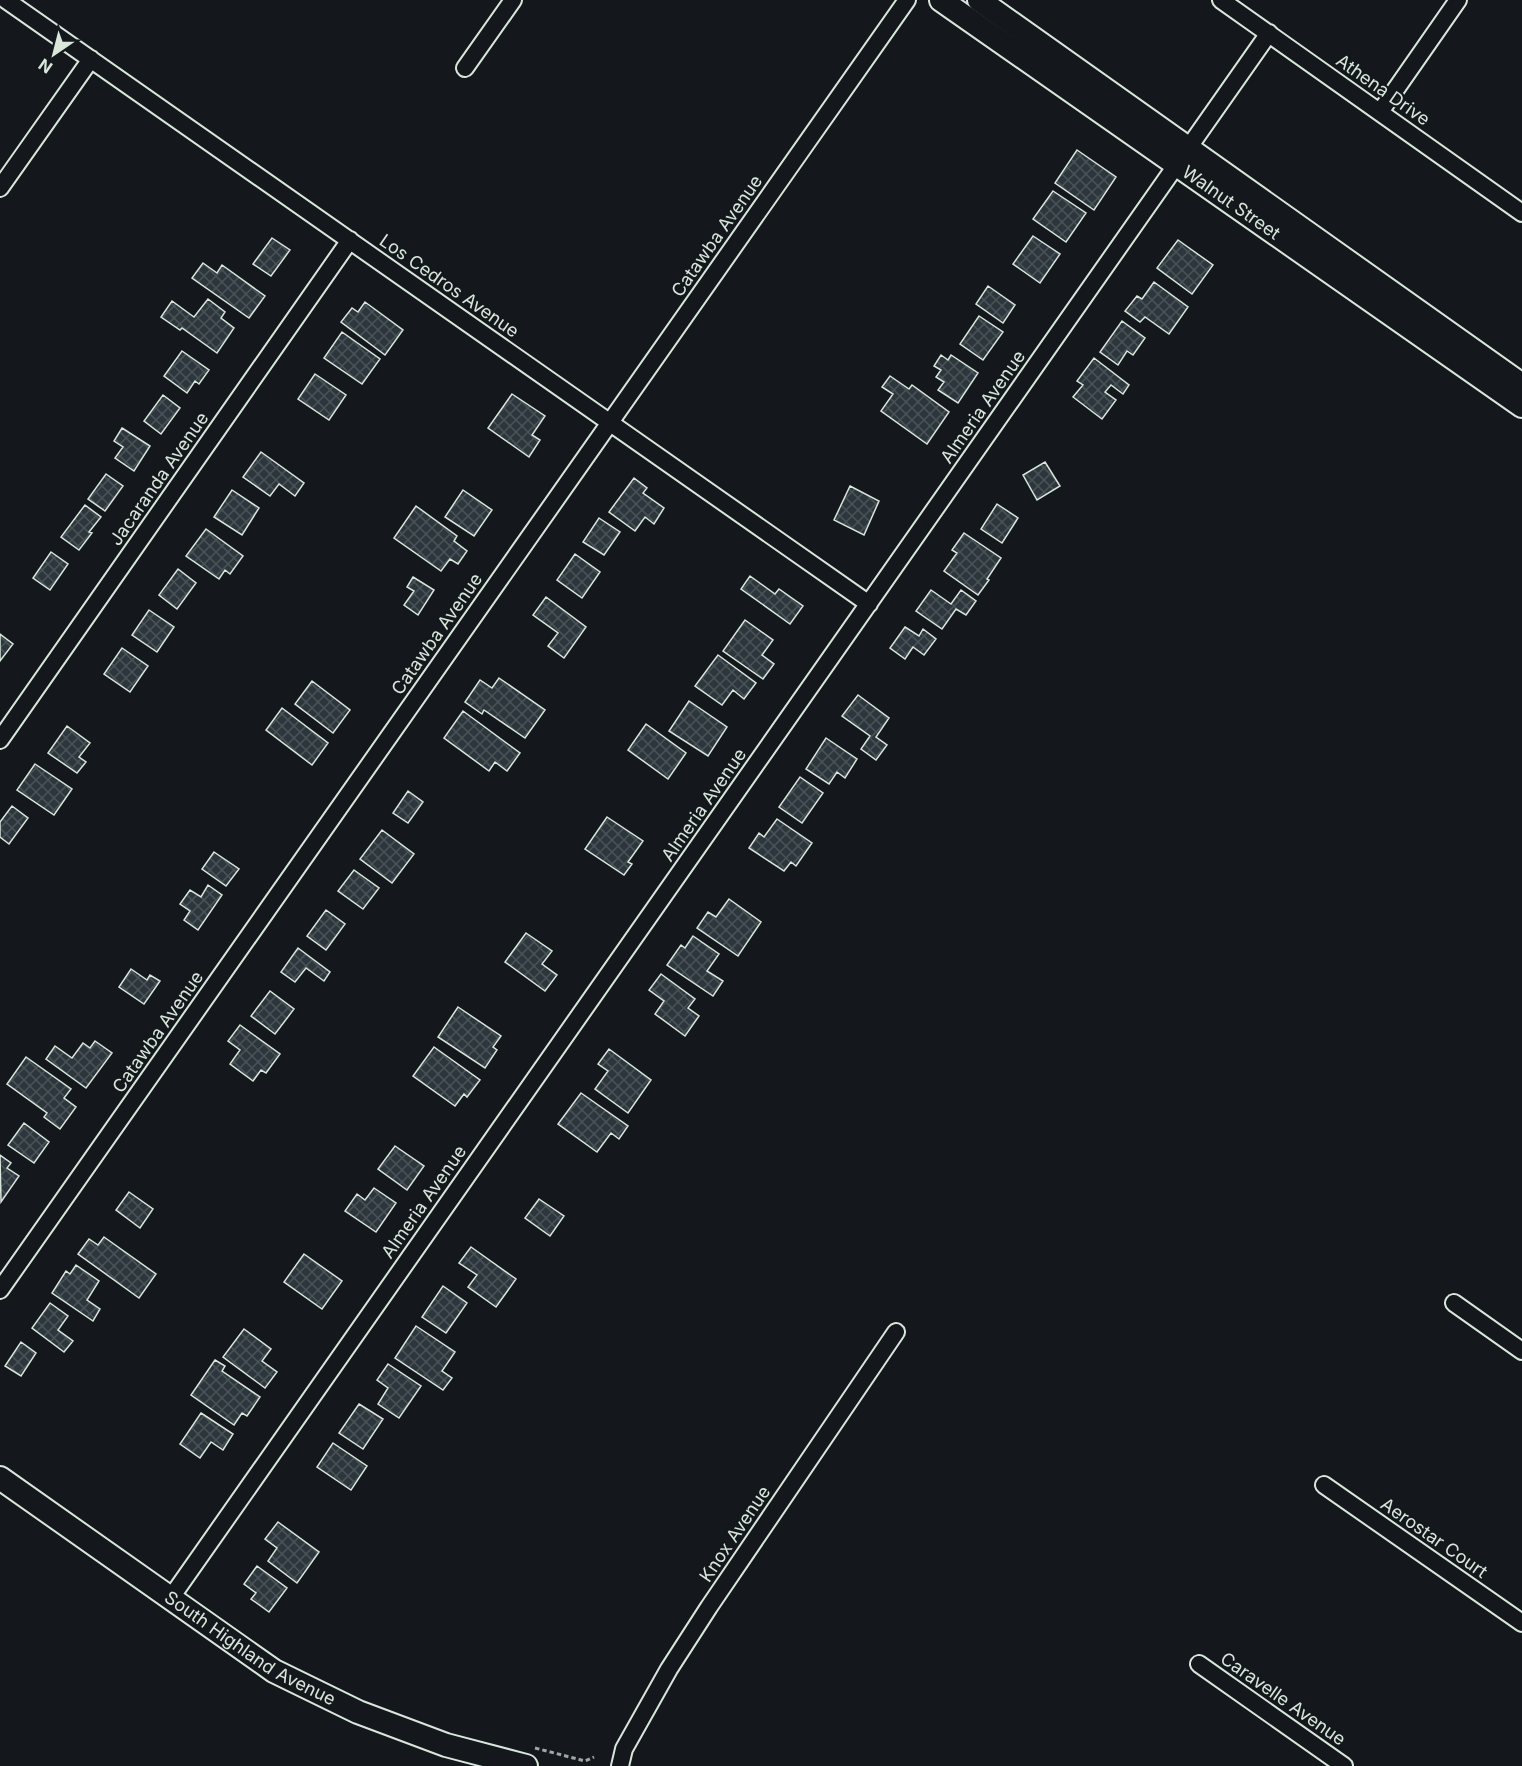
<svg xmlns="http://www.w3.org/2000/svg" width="1522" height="1766" font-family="Inter,sans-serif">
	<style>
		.building { fill: url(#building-cross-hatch); stroke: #d8e6dc; stroke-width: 1.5 }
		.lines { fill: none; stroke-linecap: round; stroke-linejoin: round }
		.street-casing { stroke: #d8e6dc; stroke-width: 20 }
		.secondary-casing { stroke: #d8e6dc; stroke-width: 26 }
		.path { stroke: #9da8a2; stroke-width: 3; stroke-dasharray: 4.5 3; stroke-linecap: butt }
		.street { stroke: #14181c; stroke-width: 16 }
		.secondary { stroke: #14181c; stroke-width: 22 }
		.labels { text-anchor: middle; stroke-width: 4.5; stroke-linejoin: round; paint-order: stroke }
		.street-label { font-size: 18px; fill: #d8e6dc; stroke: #14181c }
	</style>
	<defs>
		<pattern id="building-cross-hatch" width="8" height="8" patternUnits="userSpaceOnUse" patternTransform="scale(1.5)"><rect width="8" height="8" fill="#2c363c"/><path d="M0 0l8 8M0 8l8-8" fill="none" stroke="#4a5358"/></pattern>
	</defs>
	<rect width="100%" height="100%" fill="#14181c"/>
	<path class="building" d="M 1077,150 L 1116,177 L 1094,210 L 1055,183 Z
		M 1053,191 L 1086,213 L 1066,242 L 1033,219 Z
		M 1033,236 L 1060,254 L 1040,283 L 1013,264 Z
		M 272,238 L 290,250 L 271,276 L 253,264 Z
		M 1178,240 L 1213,265 L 1192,294 L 1157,268 Z
		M 203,263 L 217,273 L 222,265 L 265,296 L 249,318 L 192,278 Z
		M 1154,282 L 1188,307 L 1169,334 L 1145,317 L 1140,322 L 1125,311 L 1137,296 L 1142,299 Z
		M 988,286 L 1015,305 L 1003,323 L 976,304 Z
		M 208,299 L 225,312 L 221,318 L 234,328 L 217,353 L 182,328 L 180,330 L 161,317 L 172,301 L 194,317 Z
		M 365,302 L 403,330 L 385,355 L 341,322 L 352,308 L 358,312 Z
		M 979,316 L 1003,332 L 983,360 L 960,344 Z
		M 1122,321 L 1145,338 L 1133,355 L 1127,351 L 1118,365 L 1100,352 Z
		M 342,332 L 380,359 L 362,384 L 324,358 Z
		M 182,351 L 209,370 L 199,384 L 195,381 L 187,393 L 164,376 Z
		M 941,355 L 948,360 L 951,355 L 978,373 L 958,403 L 938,390 L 944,382 L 936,377 L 941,370 L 934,366 Z
		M 1094,358 L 1129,385 L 1123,394 L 1111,385 L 1105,392 L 1116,400 L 1102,419 L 1073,397 L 1083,385 L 1077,381 Z
		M 315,374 L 346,395 L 329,420 L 298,399 Z
		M 890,376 L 909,389 L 912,385 L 949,412 L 927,444 L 881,411 L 893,394 L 882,387 Z
		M 512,394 L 545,416 L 532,435 L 540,440 L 529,457 L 488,428 Z
		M 163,395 L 180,408 L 161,434 L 144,421 Z
		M 122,428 L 150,446 L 134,471 L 115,458 L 123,447 L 114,441 Z
		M 261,452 L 304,483 L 295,496 L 279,484 L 270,496 L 243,477 Z
		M 1045,462 L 1060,486 L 1037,500 L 1023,475 Z
		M 106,474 L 123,486 L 105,511 L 88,499 Z
		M 634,478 L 647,488 L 643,493 L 664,508 L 654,524 L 645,517 L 635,531 L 609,512 Z
		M 850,486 L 879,501 L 864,535 L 834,520 Z
		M 232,490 L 259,508 L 242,535 L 214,517 Z
		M 463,490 L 492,510 L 474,536 L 445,517 Z
		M 997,504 L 1018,518 L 1002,543 L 981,529 Z
		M 85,505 L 101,517 L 89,532 L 92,533 L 79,550 L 61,537 Z
		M 416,506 L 457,536 L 454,541 L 467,551 L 458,564 L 450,559 L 441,571 L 394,538 Z
		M 599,518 L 620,532 L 604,555 L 583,542 Z
		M 206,529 L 243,556 L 230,574 L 225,570 L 219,579 L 186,556 Z
		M 964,533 L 1001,558 L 987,579 L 989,580 L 978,595 L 944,571 L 957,553 L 952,550 Z
		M 51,552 L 68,564 L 50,590 L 33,578 Z
		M 575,554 L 600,572 L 582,598 L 557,580 Z
		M 178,569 L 196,583 L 177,609 L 159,595 Z
		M 750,576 L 775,594 L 779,589 L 803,606 L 790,624 L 741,589 Z
		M 413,577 L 434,590 L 418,615 L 404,605 L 414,591 L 407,587 Z
		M 931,590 L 951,604 L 961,590 L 976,601 L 966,615 L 956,609 L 942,629 L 916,611 Z
		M 546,597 L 586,627 L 564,658 L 548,646 L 558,633 L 533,615 Z
		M 149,610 L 174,627 L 157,652 L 132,635 Z
		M 745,620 L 773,640 L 762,655 L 774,664 L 763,679 L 723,651 Z
		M 905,627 L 919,636 L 923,629 L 936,639 L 924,655 L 913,647 L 905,659 L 890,648 Z
		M 0,634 L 13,644 L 0,661 Z
		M 122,648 L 148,666 L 130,692 L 104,674 Z
		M 718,655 L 756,683 L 744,699 L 733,690 L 722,705 L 695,686 Z
		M 499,678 L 545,710 L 525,738 L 484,710 L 482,714 L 465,702 L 480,680 L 492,688 Z
		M 312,681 L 350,710 L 333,733 L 295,704 Z
		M 858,695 L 889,718 L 876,737 L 887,745 L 876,760 L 861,749 L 870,736 L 842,716 Z
		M 689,701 L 727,727 L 708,756 L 669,731 Z
		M 282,708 L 328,743 L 312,765 L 266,730 Z
		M 463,711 L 520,753 L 507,771 L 495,762 L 489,771 L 444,738 Z
		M 646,724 L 686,753 L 668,779 L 628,750 Z
		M 67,726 L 90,743 L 79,757 L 86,762 L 77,773 L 48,753 Z
		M 826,738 L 857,759 L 845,778 L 837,772 L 829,784 L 806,769 Z
		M 35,764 L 72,789 L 54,815 L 17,790 Z
		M 800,777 L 823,793 L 802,823 L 779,807 Z
		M 408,791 L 423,802 L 408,823 L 393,813 Z
		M 12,806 L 28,818 L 9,844 L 0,837 L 0,822 Z
		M 607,817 L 643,841 L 628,862 L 632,864 L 624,875 L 585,849 Z
		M 777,819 L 812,843 L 796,866 L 791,862 L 784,871 L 749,848 L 759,833 L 764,837 Z
		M 382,830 L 414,854 L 392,883 L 360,859 Z
		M 214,852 L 239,869 L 226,886 L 202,869 Z
		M 354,870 L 379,888 L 363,909 L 338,891 Z
		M 208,885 L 222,895 L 198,930 L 184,920 L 190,911 L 180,904 L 190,890 L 201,897 Z
		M 729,899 L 761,922 L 738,956 L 697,928 L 708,912 L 716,917 Z
		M 326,910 L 345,924 L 326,950 L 307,936 Z
		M 526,933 L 552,951 L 542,964 L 557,975 L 545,991 L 505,962 Z
		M 693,936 L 719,954 L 707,971 L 723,981 L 713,996 L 667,965 L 681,945 L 685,948 Z
		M 298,948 L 330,972 L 324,981 L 306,968 L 295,982 L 281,972 Z
		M 131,969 L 147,980 L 150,975 L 160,981 L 144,1004 L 119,987 Z
		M 661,974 L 695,999 L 688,1008 L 699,1016 L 685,1036 L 655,1014 L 664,1001 L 649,990 Z
		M 270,991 L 294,1009 L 275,1034 L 251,1016 Z
		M 458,1007 L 501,1036 L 493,1047 L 497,1050 L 485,1068 L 438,1037 Z
		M 240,1025 L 280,1054 L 266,1073 L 261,1070 L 253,1081 L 230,1064 L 240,1050 L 228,1041 Z
		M 95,1041 L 112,1053 L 86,1088 L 46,1059 L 55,1046 L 72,1058 L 83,1043 L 90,1048 Z
		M 434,1047 L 480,1080 L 467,1097 L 464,1094 L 455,1106 L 413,1076 Z
		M 609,1049 L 651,1080 L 628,1113 L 595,1089 L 608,1071 L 598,1064 Z
		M 26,1057 L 71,1089 L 64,1098 L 76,1107 L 60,1129 L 44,1117 L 47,1113 L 7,1084 Z
		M 581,1093 L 628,1126 L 619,1139 L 611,1133 L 597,1152 L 558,1124 Z
		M 24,1123 L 49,1142 L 34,1163 L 8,1145 Z
		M 395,1146 L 424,1166 L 407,1190 L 378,1169 Z
		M 0,1155 L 11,1163 L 7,1168 L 19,1176 L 1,1202 Z
		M 374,1188 L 396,1203 L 376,1232 L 345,1211 L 357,1194 L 365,1200 Z
		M 129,1192 L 153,1209 L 140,1228 L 116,1210 Z
		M 539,1199 L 564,1216 L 550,1236 L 525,1218 Z
		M 104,1237 L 156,1274 L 139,1298 L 78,1254 L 89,1239 L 98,1245 Z
		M 471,1247 L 516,1279 L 496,1307 L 468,1287 L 477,1275 L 459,1263 Z
		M 304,1254 L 342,1281 L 322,1309 L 284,1282 Z
		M 76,1265 L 99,1281 L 87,1300 L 100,1309 L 93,1321 L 52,1293 L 66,1271 L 70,1274 Z
		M 443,1286 L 467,1303 L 446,1333 L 422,1317 Z
		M 50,1303 L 68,1316 L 58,1330 L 73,1341 L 64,1352 L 32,1328 Z
		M 416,1326 L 455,1352 L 442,1371 L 452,1378 L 443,1390 L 395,1358 Z
		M 244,1329 L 271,1349 L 262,1361 L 277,1372 L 265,1388 L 223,1357 Z
		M 21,1342 L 36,1353 L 21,1376 L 5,1366 Z
		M 215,1360 L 225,1366 L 222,1371 L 260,1397 L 247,1416 L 242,1413 L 234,1425 L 191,1395 Z
		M 388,1364 L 421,1386 L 399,1418 L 378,1404 L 388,1388 L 377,1380 Z
		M 359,1404 L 383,1419 L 363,1449 L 339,1433 Z
		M 201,1413 L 233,1434 L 223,1450 L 211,1442 L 200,1458 L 180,1444 Z
		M 333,1443 L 367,1466 L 351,1490 L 317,1467 Z
		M 278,1522 L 319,1552 L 297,1583 L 268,1561 L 277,1548 L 265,1539 Z
		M 257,1566 L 287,1588 L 269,1612 L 251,1599 L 256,1593 L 244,1584 Z"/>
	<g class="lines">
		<g class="street-casing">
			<path id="street" d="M 6,0 L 869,604
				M 1221,0 L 1522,213
				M 465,68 L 513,0
				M 1380,112 L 1458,0
				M 0,188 L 91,59
				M 0,740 L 350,240
				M 0,1290 L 907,0
				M 1454,1303 L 1522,1351
				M 1324,1485 L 1522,1623
				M 170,1599 L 1269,33
				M 1199,1664 L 1344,1766
				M 620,1766 L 624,1749 L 669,1669 L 709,1607 L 896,1332"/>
		</g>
		<g class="secondary-casing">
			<g id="secondary">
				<path id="s1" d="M 941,0 L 1522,406"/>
				<path d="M 979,0 L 1522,385"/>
				<path id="s2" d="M 0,1478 L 274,1671 L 358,1712 L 446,1745 L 526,1766"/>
			</g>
		</g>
		<path class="path" d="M 535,1748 L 585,1761 L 594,1757"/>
		<use href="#street" class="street"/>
		<use href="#secondary" class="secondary"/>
	</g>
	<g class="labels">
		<g class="street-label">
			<text transform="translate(1383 90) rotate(35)" y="6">Athena Drive</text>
			<text dy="6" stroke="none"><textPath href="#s1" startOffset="354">Walnut Street</textPath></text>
			<text transform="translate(717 236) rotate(-55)" y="6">Catawba Avenue</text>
			<text transform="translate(449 286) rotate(35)" y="6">Los Cedros Avenue</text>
			<text transform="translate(983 407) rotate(-55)" y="6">Almeria Avenue</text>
			<text transform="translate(159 479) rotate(-55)" y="6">Jacaranda Avenue</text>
			<text transform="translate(437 634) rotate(-55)" y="6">Catawba Avenue</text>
			<text transform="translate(704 805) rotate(-55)" y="6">Almeria Avenue</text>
			<text transform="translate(158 1032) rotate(-55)" y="6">Catawba Avenue</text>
			<text transform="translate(424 1202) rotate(-55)" y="6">Almeria Avenue</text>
			<text transform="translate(735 1534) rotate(-56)" y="6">Knox Avenue</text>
			<text transform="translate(1434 1538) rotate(35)" y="6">Aerostar Court</text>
			<text dy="6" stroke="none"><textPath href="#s2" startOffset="303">South Highland Avenue</textPath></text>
			<text transform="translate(1283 1699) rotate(35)" y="6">Caravelle Avenue</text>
		</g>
	</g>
	<g transform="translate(54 54) rotate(215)" stroke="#14181c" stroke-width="4.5" paint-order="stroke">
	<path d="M0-4.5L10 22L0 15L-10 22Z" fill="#d8e6dc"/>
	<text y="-9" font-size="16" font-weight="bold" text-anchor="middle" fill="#d8e6dc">N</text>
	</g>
</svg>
